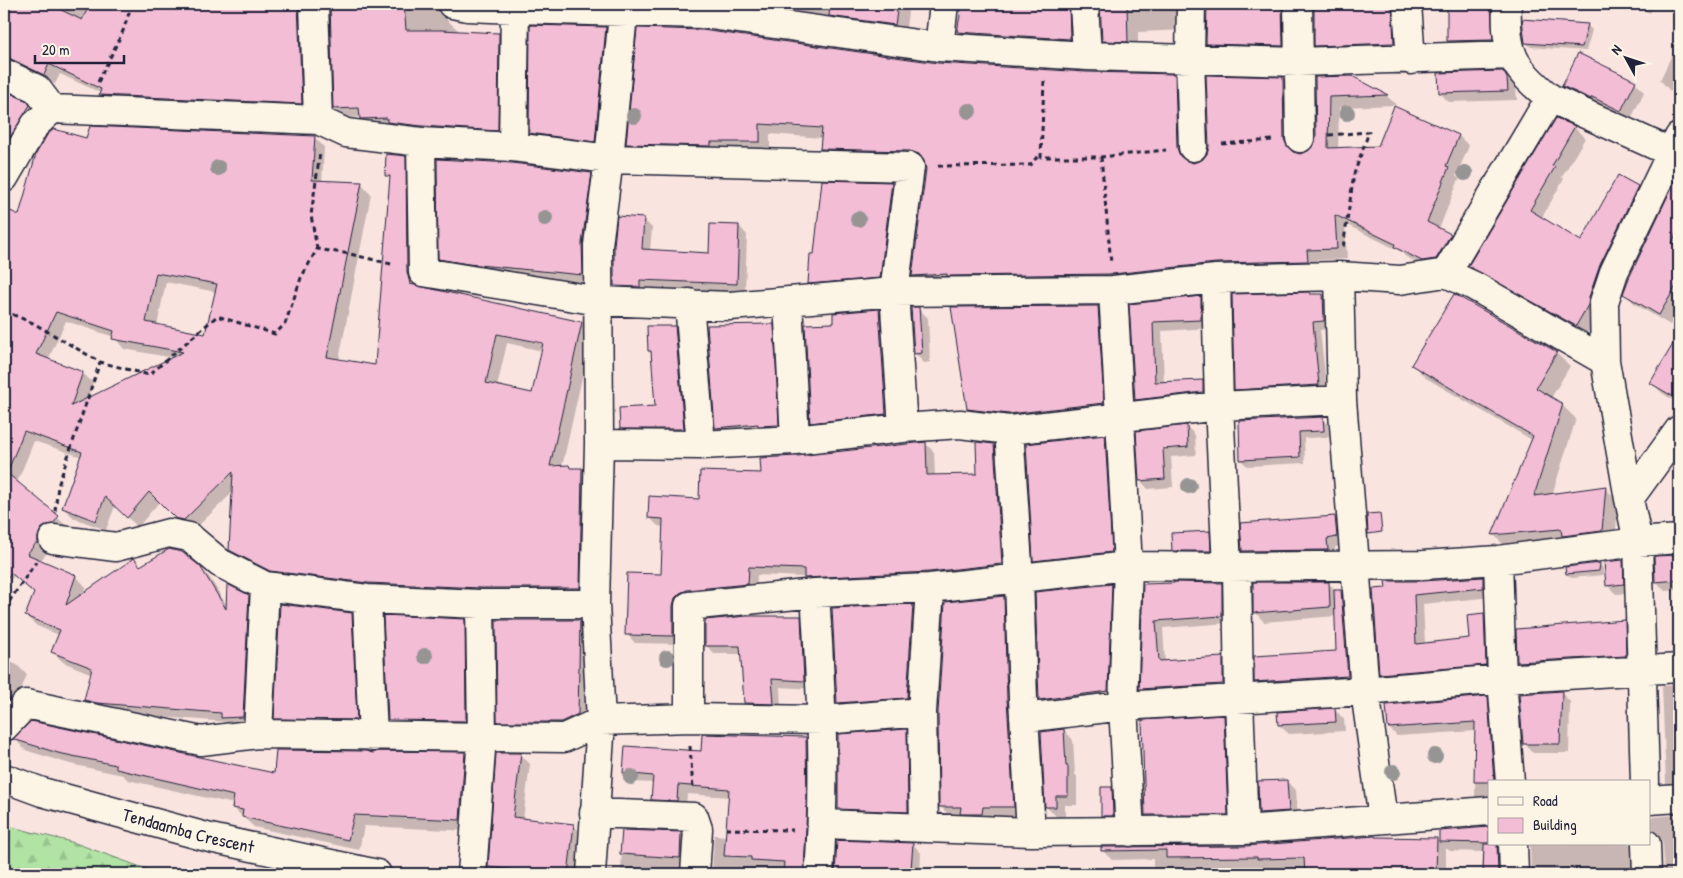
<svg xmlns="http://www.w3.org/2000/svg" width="1683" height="878" font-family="'Patrick Hand',sans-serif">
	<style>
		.forest { fill: url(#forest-firs); stroke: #6a8270 }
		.shadow { fill: #0003; fill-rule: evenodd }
		.building { fill: #f3bdd5; stroke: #22223b; fill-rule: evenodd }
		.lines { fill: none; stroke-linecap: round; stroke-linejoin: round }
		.street-casing { stroke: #22223b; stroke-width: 31 }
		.secondary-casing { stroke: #22223b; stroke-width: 31 }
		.path { stroke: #22223b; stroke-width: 3; stroke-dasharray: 5 4; stroke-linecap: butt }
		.street { stroke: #fcf5e5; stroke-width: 28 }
		.secondary { stroke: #fcf5e5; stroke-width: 28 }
		.tree { fill: #979494 }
		.labels { text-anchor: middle; stroke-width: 4; stroke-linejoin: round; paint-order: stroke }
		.street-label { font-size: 18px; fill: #22223b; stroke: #fcf5e5 }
	</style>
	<defs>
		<pattern id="forest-firs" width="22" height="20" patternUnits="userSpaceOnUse" patternTransform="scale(1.25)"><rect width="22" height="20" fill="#b1e3a4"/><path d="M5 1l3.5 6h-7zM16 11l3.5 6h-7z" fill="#98c28e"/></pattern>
	</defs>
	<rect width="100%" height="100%" fill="#f9e4e0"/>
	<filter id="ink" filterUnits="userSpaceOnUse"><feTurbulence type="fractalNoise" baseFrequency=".02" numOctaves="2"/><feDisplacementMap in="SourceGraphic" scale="10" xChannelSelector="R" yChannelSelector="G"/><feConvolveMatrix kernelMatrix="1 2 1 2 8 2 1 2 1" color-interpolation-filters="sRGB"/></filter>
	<g filter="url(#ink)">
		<path class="forest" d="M 4,825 L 75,843 L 160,874 L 4,874 Z"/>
		<path class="shadow" d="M 4,4 L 313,4 L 312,114 L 111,105 L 100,95 L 101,93 L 60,74 L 55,84 L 22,69 L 4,72 Z
			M 331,4 L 450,4 L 446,12 L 447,20 L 458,30 L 458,32 L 498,35 L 508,44 L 507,140 L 371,128 L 361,117 L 344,118 L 334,108 Z
			M 786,4 L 909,4 L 905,35 L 796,20 L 785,9 Z
			M 964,4 L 1084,4 L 1080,49 L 968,42 L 958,32 Z
			M 1101,4 L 1191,4 L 1185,30 L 1138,32 L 1138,52 L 1114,51 L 1103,40 Z
			M 1208,4 L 1298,4 L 1293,56 L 1218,54 L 1207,43 Z
			M 1315,4 L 1405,4 L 1404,53 L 1326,56 L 1315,45 Z
			M 1633,4 L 1654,4 L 1650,13 Z
			M 1491,18 L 1505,32 L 1506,53 L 1462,55 L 1448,41 Z
			M 1587,25 L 1592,30 L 1586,51 L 1531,47 L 1526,43 Z
			M 606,28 L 617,40 L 606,152 L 542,144 L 530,133 Z
			M 1679,40 L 1679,95 L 1670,91 L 1660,80 Z
			M 938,64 L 1086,73 L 1174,75 L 1185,86 L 1187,159 L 1189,163 L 1193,164 L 1202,161 L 1283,78 L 1293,89 L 1296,154 L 1300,155 L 1309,152 L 1315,146 L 1317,138 L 1316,78 L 1352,77 L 1387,96 L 1396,105 L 1339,107 L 1338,149 L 1379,147 L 1395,108 L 1459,136 L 1469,146 L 1456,176 L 1459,179 L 1439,229 L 1450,235 L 1461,246 L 1433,271 L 1406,257 L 1400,251 L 1345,224 L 1347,259 L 1317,260 L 1318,271 L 924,286 L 913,276 L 927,169 L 926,163 L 831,159 L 821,149 L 822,138 L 770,134 L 770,152 L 638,154 L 627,143 Z
			M 1503,72 L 1516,88 L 1517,100 L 1449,102 L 1440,93 Z
			M 1635,82 L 1644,92 L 1631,119 L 1601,105 L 1600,108 L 1573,95 L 1563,86 Z
			M 4,92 L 26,102 L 37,113 L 26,138 L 4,128 Z
			M 1557,120 L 1574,127 L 1585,138 L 1562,177 L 1564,179 L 1541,219 L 1582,243 L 1637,187 L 1648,197 L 1598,315 L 1586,336 L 1480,276 L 1470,266 Z
			M 314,137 L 324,147 L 322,182 L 361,183 L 371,194 L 339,360 L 376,366 L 391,179 L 386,175 L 405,157 L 415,168 L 418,287 L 582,323 L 592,333 L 562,467 L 581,469 L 592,480 L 590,598 L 281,581 L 241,560 L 230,550 L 233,492 L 194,530 L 187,528 L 160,501 L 138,527 L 115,506 L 106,530 L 74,518 L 63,508 L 82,457 L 34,441 L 17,483 L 69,528 L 47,547 L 48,552 L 40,561 L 76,576 L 86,587 L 83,595 L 141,567 L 199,567 L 210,578 L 227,606 L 248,596 L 259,607 L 253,727 L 232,728 L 227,722 L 109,713 L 96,710 L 86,700 L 92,674 L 63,662 L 53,652 L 59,635 L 37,626 L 26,616 L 35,594 L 14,576 L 4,588 L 4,209 L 20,217 L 87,139 ZM 166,282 L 216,292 L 206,336 L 157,326 ZM 66,321 L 114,337 L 124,349 L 174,358 L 87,400 L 93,383 L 83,373 L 48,360 ZM 507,343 L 543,351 L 533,395 L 497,387 Z
			M 591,174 L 602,185 L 593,286 L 451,270 L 440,258 Z
			M 1679,175 L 1679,309 L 1670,325 L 1635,304 L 1625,294 L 1630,278 Z
			M 892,183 L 899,191 L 887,285 L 817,291 L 810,283 L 815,255 Z
			M 643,219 L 652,228 L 650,251 L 710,254 L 739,226 L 747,235 L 745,292 L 648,289 L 648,295 L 624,294 L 615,285 Z
			M 1311,295 L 1323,295 L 1331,303 L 1332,329 L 1320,330 L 1327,393 L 1243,397 L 1235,389 Z
			M 1200,298 L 1210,307 L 1210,328 L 1162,331 L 1164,383 L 1202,381 L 1212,391 L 1212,401 L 1145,409 L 1136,399 L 1131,305 Z
			M 1098,307 L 1107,316 L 1112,413 L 977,418 L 968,408 Z
			M 919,309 L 928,318 L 930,362 L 924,363 L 915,353 Z
			M 879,310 L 893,324 L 900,428 L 825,436 L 811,422 L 834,324 Z
			M 773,326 L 787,339 L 792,439 L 730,442 L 716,428 L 708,327 Z
			M 675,327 L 687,340 L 696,441 L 634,440 L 621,428 L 656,407 L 653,355 L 649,351 Z
			M 1676,343 L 1679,345 L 1679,404 L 1662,393 L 1652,383 Z
			M 1556,353 L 1570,366 L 1551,398 L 1562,405 L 1576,419 L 1552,495 L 1605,488 L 1618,501 L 1615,544 L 1506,547 L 1493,534 L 1532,440 L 1426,378 L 1413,365 Z
			M 1322,418 L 1328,424 L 1329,437 L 1304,438 L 1305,463 L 1247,466 L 1241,460 Z
			M 1187,427 L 1195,435 L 1196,455 L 1171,457 L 1173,487 L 1148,489 L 1140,480 L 1138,432 Z
			M 1105,436 L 1116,447 L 1122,563 L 1046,572 L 1035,560 Z
			M 925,443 L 934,452 L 935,476 L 979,476 L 994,445 L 1003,454 L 1011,573 L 814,587 L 805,577 L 757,575 L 756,593 L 697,599 L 682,644 L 635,643 L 627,634 L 662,575 L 664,527 L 658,526 L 649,517 L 700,500 L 762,474 L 797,457 Z
			M 1335,517 L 1343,526 L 1345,546 L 1335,547 L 1336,558 L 1252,559 L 1243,551 Z
			M 1209,532 L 1218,541 L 1219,560 L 1183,560 L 1173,550 Z
			M 1679,555 L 1679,590 L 1665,591 L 1656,581 L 1655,558 Z
			M 1622,561 L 1631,570 L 1632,593 L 1616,594 L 1607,585 Z
			M 1599,564 L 1603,568 L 1603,575 L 1571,578 L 1567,574 Z
			M 1482,578 L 1492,587 L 1492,597 L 1423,604 L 1425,644 L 1470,639 L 1484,615 L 1493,624 L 1495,674 L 1390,683 L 1381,674 L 1387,590 L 1423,582 Z
			M 1328,583 L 1337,591 L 1341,591 L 1350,600 L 1356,685 L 1264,690 L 1256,682 L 1337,652 L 1336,616 L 1264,622 L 1255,612 ZM 1343,620 L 1345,620 L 1350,683 L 1347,683 Z
			M 1221,584 L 1229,591 L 1229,623 L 1163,628 L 1165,662 L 1222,658 L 1230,666 L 1230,691 L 1148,696 L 1140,689 L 1144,585 Z
			M 1111,585 L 1125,599 L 1121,705 L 1054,714 L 1040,700 L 1036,593 Z
			M 1003,597 L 1017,610 L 1027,820 L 954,820 L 940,806 Z
			M 913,606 L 921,614 L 915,705 L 846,711 L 838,703 Z
			M 351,614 L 365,628 L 370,733 L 290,732 L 276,718 Z
			M 800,618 L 809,626 L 812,689 L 780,687 L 781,712 L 754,711 L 746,703 L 742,654 L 714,654 L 706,645 Z
			M 464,620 L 477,633 L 479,734 L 402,733 L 389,720 Z
			M 580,621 L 589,630 L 587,724 L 508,730 L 499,721 Z
			M 1624,621 L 1633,630 L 1634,664 L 1527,671 L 1518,662 Z
			M 4,659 L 17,665 L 27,675 L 10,715 L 4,726 Z
			M 1679,685 L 1679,792 L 1676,792 L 1666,783 L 1662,686 Z
			M 1561,692 L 1570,702 L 1569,753 L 1533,753 L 1524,743 Z
			M 1487,697 L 1496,706 L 1501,782 L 1489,782 L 1489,804 L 1484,804 L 1475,796 L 1476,731 L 1397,736 L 1389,728 Z
			M 1335,710 L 1344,719 L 1345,731 L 1289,734 L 1279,725 Z
			M 1224,717 L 1237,731 L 1241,828 L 1160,829 L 1146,815 Z
			M 906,730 L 913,737 L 914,818 L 846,815 L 839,808 Z
			M 1064,730 L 1073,740 L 1075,774 L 1077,777 L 1077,805 L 1065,805 L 1065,816 L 1056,816 L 1046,807 Z
			M 806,738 L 815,747 L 812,874 L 712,874 L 714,835 L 727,836 L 730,797 L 687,794 L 686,809 L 661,808 L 652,799 L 653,783 L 633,782 L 624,773 L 702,752 Z
			M 15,739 L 275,774 L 373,754 L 465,754 L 476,764 L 471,831 L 364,826 L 359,850 L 254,827 L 233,808 L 234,804 L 128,780 L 123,775 L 70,764 L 25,750 Z
			M 520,754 L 530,764 L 523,820 L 574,826 L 583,835 L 578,874 L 498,874 L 489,866 Z
			M 1287,781 L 1296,790 L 1298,820 L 1270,822 L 1260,813 Z
			M 1111,788 L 1116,793 L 1117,820 L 1107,820 L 1102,815 Z
			M 1679,815 L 1679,874 L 1664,874 L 1663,843 L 1661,839 L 1656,838 L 1649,840 L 1649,817 Z
			M 1489,828 L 1489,844 L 1511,844 L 1507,874 L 1482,874 L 1483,852 L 1450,851 L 1446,848 L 1446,874 L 1261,874 L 1261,866 L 1186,867 L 1186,874 L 1153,874 L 1153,859 L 1112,860 L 1102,850 L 1245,847 L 1377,839 L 1436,839 L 1440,843 L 1440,832 Z
			M 623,831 L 682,833 L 690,842 L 688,874 L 607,874 L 608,869 L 621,870 Z
			M 838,841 L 913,844 L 921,853 L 920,874 L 836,874 Z
			M 1530,844 L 1644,844 L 1640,874 L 1531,874 Z
			M 239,871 L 253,874 L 238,874 Z"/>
		<path class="building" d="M 12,4 L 49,4 L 82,20 L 90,4 L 298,4 L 302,104 L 99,95 L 101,89 L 49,64 L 44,75 L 11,59 L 4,58 L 4,21 Z
			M 330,4 L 344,4 L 344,6 L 404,4 L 406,30 L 441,30 L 499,33 L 498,131 L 422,126 L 387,122 L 387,118 L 360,119 L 359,108 L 333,109 Z
			M 830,4 L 898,4 L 895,25 L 829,16 Z
			M 962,4 L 1069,4 L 1070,39 L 957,32 Z
			M 1100,4 L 1127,4 L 1128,42 L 1102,41 Z
			M 1207,4 L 1282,4 L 1283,46 L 1206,44 Z
			M 1314,4 L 1392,4 L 1394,43 L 1314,46 Z
			M 1447,4 L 1491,4 L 1493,40 L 1447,41 Z
			M 1522,19 L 1588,24 L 1582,47 L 1525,43 Z
			M 530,25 L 606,27 L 595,142 L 529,133 Z
			M 637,28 L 702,30 L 938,63 L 1086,72 L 1175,74 L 1177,148 L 1180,156 L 1185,160 L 1193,163 L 1202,160 L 1207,154 L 1209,147 L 1206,75 L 1283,77 L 1284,139 L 1287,146 L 1293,152 L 1300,154 L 1308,151 L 1314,145 L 1316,138 L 1315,77 L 1352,76 L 1388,95 L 1329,97 L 1328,148 L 1378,146 L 1394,106 L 1459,135 L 1446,166 L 1449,167 L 1427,222 L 1451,234 L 1436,259 L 1422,261 L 1394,247 L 1395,244 L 1335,215 L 1337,249 L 1307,250 L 1308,261 L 1216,263 L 1112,274 L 947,276 L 947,274 L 912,276 L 926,169 L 924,161 L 919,154 L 910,151 L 820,149 L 822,128 L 760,124 L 760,142 L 711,142 L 711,146 L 626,144 Z
			M 1578,53 L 1636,81 L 1621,111 L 1592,97 L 1591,99 L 1562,86 Z
			M 1503,71 L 1507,78 L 1508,91 L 1439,93 L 1438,73 Z
			M 4,90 L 27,101 L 30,105 L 4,147 Z
			M 1556,118 L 1575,126 L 1552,166 L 1555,167 L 1530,210 L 1581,241 L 1618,175 L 1638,186 L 1600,265 L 1589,297 L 1588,305 L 1576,326 L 1468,266 Z
			M 90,126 L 315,136 L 312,180 L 362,182 L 327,357 L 375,365 L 390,176 L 385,176 L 386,154 L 406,156 L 407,272 L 410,284 L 582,322 L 550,466 L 569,465 L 570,468 L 582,468 L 580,588 L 480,588 L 368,583 L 270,571 L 229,550 L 233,472 L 184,520 L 175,518 L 149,492 L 127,518 L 105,497 L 96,521 L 62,508 L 82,452 L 24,431 L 7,473 L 59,516 L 53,524 L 47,525 L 41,529 L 38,537 L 38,541 L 27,554 L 76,575 L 66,605 L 134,558 L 140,566 L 169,549 L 182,552 L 200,566 L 226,609 L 227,584 L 249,595 L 243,717 L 221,718 L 221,713 L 97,703 L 84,700 L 92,668 L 51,652 L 60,630 L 25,616 L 34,593 L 11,573 L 4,581 L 4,208 L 19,215 L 36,154 L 47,135 L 54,129 L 86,138 ZM 156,273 L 217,284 L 205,334 L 146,322 ZM 56,312 L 114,331 L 112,339 L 183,352 L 71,406 L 83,372 L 36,354 ZM 497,334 L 543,343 L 532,393 L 486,383 Z
			M 437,159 L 512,163 L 592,173 L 582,243 L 583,275 L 468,264 L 438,259 Z
			M 1679,172 L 1679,226 L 1672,243 L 1679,246 L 1679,281 L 1659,315 L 1623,294 L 1629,278 Z
			M 822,180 L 892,182 L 880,278 L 808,284 L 810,254 L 814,254 Z
			M 617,216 L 644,218 L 642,249 L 709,253 L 710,224 L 739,225 L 737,284 L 640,280 L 640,287 L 614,286 L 614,246 Z
			M 1310,292 L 1310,294 L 1323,294 L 1324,321 L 1313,322 L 1319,385 L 1234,390 L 1232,294 Z
			M 1454,294 L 1557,352 L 1536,388 L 1563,404 L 1534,496 L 1606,486 L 1602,531 L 1562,536 L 1561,529 L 1492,535 L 1533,436 L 1411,365 Z
			M 1201,296 L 1201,320 L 1153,322 L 1155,382 L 1203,380 L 1203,392 L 1135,400 L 1129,304 Z
			M 1098,306 L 1104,403 L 1009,414 L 967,409 L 951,307 Z
			M 911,307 L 919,307 L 922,353 L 914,354 Z
			M 879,309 L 886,414 L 810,423 L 805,324 L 833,323 L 833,313 Z
			M 774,324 L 779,425 L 758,426 L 758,424 L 715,428 L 707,325 Z
			M 647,326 L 675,326 L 684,429 L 620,429 L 619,408 L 655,406 L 651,351 L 648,351 Z
			M 1679,334 L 1679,400 L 1650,383 Z
			M 1323,417 L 1324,431 L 1299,432 L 1300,457 L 1240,460 L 1239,421 Z
			M 1187,425 L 1188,447 L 1163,449 L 1165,479 L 1139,481 L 1136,431 Z
			M 1105,435 L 1112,552 L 1033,561 L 1026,444 Z
			M 926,442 L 927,475 L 977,474 L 976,442 L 994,444 L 1002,564 L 929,572 L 804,578 L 804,569 L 749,567 L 748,584 L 687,590 L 680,593 L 675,598 L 673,606 L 673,636 L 625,635 L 627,573 L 661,574 L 663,519 L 648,518 L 649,496 L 699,499 L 700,471 L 761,473 L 760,458 L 797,456 Z
			M 1380,513 L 1382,532 L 1368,534 L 1367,514 Z
			M 1335,516 L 1337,537 L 1327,539 L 1328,550 L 1242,551 L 1240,523 Z
			M 1210,531 L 1211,551 L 1172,551 L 1171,533 Z
			M 1679,555 L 1679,580 L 1655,582 L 1654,556 Z
			M 1623,560 L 1624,584 L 1606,586 L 1604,562 Z
			M 1600,563 L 1599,571 L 1566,574 L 1565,567 Z
			M 1483,577 L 1483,588 L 1414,595 L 1416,644 L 1469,638 L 1467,615 L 1484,613 L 1486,665 L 1379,674 L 1373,589 L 1386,588 L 1385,581 L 1423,581 Z
			M 1174,582 L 1222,583 L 1222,616 L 1156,621 L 1159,661 L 1223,657 L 1223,684 L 1139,689 L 1143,584 L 1174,583 Z
			M 1253,582 L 1329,582 L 1330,607 L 1253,613 Z
			M 1112,584 L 1108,691 L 1039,700 L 1035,592 Z
			M 1334,590 L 1341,590 L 1348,676 L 1254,682 L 1254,656 L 1336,651 Z
			M 1004,596 L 1007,700 L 1014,807 L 983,807 L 982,814 L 960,814 L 961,807 L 939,807 L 938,712 L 945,602 Z
			M 280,604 L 352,613 L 357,720 L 274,719 Z
			M 913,604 L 907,698 L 837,703 L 832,608 Z
			M 383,615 L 465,619 L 466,721 L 388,720 Z
			M 747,616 L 801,616 L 804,681 L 772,679 L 774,704 L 744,703 L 740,646 L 705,646 L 705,620 Z
			M 496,620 L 580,620 L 578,714 L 561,722 L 497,722 Z
			M 1625,620 L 1626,656 L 1517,662 L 1516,629 Z
			M 1562,691 L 1560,744 L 1523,744 L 1519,694 Z
			M 1488,696 L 1494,782 L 1474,782 L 1475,722 L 1388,728 L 1386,705 Z
			M 1335,708 L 1336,722 L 1278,725 L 1277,712 Z
			M 1224,715 L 1228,815 L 1145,815 L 1142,720 Z
			M 31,721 L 274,773 L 276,750 L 366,751 L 373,753 L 378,751 L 465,752 L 460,820 L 354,815 L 348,840 L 242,817 L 243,810 L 232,808 L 234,796 L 116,769 L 116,765 L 58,753 L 13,739 Z
			M 907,729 L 908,812 L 838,809 L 838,734 Z
			M 1064,729 L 1066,766 L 1068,766 L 1068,796 L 1056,796 L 1056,807 L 1045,807 L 1041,732 Z
			M 702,734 L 806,737 L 807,803 L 804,874 L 783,874 L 784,862 L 751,860 L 751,857 L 724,856 L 729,789 L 678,785 L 677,801 L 651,800 L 653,776 L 623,773 L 625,746 L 701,751 Z
			M 496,753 L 521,753 L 513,817 L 574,824 L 568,874 L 554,874 L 488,867 Z
			M 1287,780 L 1289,811 L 1259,813 L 1258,781 Z
			M 1101,787 L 1112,787 L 1113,816 L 1101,816 Z
			M 1489,827 L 1489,843 L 1439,842 L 1439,831 Z
			M 622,830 L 681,832 L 680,858 L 620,854 Z
			M 1375,836 L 1375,837 L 1437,838 L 1436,874 L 1305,874 L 1304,858 L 1257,859 L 1257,857 L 1166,858 L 1166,850 L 1101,851 L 1101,847 L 1245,846 Z
			M 837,840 L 913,843 L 911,869 L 907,869 L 907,874 L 835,874 Z
			M 1484,844 L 1497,844 L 1498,874 L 1483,874 Z"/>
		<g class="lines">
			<g class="street-casing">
				<path id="street" d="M 314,4 L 318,120
					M 452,4 L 468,7 L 515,9 L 703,14 L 939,47
					M 944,4 L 939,47 L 1087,56 L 1298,62 L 1511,55
					M 1084,4 L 1087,56
					M 1191,4 L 1190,58 L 1193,147
					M 1298,4 L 1300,138
					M 1407,4 L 1411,60
					M 1507,4 C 1505,53 1512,67 1550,98 L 1679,156
					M 4,73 L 37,89 L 52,109
					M 421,142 L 423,272 L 599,301 L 730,306 L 894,292 L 1113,290 L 1216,279 L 1339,276 L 1400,280 L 1446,273 L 1474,286 L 1605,361
					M 513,147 L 515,9
					M 4,178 L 35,125 L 52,109 L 318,120 L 346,133 L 421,142 L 513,147 L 609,159 L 910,167 L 894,292 L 903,428 L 960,424 L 1009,430 L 1219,406 L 1342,400
					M 1446,273 L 1550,98
					M 1339,276 L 1342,400 L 1365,691 L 1383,819
					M 1216,279 L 1219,406 L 1227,567
					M 1113,290 L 1128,566 L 1123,706 L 1130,832
					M 788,301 L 795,440
					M 689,303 L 701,445
					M 1009,430 L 1019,579 L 1023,699 L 1031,832 L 1244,830 L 1489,811
					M 599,444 L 701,445 L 795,440 L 903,428
					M 1629,499 L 1679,430
					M 53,539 L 116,547 L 169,533 L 189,537 L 220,563 L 265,586 L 367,599 L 480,604 L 595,604
					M 1498,560 L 1502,679 L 1510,782
					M 1237,567 L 1239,699 L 1244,830
					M 815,593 C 821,688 826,779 819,874
					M 367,599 L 373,737
					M 922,712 L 924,828
					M 689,718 L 689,606 L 815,593 L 930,588
					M 1024,718 L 1123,706 L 1365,691 L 1502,679 L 1679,668
					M 4,727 L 26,704 L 201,741 L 258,734 L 564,738 L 601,721 L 689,718 L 823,720 L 922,712 L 930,588 L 1128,566 L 1227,567 L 1423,565 L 1498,560 L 1638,542 L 1679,539
					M 258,734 L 265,586
					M 1645,782 L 1638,542 L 1629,499 L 1605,361 L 1604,302 L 1614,272 L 1679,137
					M 1649,800 L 1679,798
					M 594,813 L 694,817 L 698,829 L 695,874
					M 823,824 L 1031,832
					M 1513,844 L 1514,874
					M 1646,844 L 1647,874
					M 472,874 L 482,736 L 480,604
					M 591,874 L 601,721 L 595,604 L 599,444 L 598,245 L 609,159 L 624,4"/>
			</g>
			<g class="secondary-casing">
				<g id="secondary">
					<path id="s1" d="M 4,778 L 42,792 L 210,838 L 377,874"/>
				</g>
			</g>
			<path class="path" d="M 1044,81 L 1041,157 L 1101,157 L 1166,150
				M 98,82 L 123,31 L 132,4
				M 1329,135 L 1369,132 L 1354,174 L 1343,248
				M 1222,144 L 1273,140
				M 1101,157 L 1111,263
				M 938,166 L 1031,165 L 1036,158 L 1041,157
				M 317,249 L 311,215 L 320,153
				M 4,311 L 33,323 L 100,362 L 149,375 L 217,316 L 275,334 L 285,324 L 301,278 L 317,249 L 350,254 L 395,265
				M 55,511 L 58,486 L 100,362
				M 4,609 L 36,562
				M 690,746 L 693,790
				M 726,829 L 793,830"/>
			<use href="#street" class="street"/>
			<use href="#secondary" class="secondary"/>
		</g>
		<g class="tree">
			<circle cx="969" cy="111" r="8"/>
			<circle cx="1347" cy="113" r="8"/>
			<circle cx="634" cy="116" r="8"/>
			<circle cx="218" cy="168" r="8"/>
			<circle cx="1465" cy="173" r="8"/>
			<circle cx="545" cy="218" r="8"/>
			<circle cx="858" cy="219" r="8"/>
			<circle cx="1189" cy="486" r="8"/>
			<circle cx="425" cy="656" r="8"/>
			<circle cx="667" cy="658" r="8"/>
			<circle cx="1435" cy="756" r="8"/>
			<circle cx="1393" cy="772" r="8"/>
			<circle cx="631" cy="777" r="8"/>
		</g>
	</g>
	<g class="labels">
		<g class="street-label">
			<text dy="6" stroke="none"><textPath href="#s1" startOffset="192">Tendaamba Crescent</textPath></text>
		</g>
	</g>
	<rect width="1683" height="878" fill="none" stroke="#fcf5e5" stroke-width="20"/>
	<rect x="10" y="10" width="1663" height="858" fill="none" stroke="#22223b" stroke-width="2" filter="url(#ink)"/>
	<rect x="1488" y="780" width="162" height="65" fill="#fcf5e5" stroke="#a5a1a1"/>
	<rect x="1498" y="797" width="25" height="8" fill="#fcf5e5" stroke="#a5a1a1"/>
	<text x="1533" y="806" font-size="15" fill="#22223b">Road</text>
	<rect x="1498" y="818" width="25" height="15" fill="#f3bdd5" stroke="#a5a1a1"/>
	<text x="1533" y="830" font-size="15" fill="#22223b">Building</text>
	<g transform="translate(1626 58) rotate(310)" stroke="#fcf5e5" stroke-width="4" paint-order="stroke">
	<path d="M0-4L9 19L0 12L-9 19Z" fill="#22223b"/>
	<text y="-8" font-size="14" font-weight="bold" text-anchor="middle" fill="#22223b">N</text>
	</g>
	<path d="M35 55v8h89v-8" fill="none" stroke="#22223b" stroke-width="2.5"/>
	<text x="42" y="55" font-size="15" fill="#22223b" stroke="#fcf5e5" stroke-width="4" paint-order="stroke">20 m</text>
</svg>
